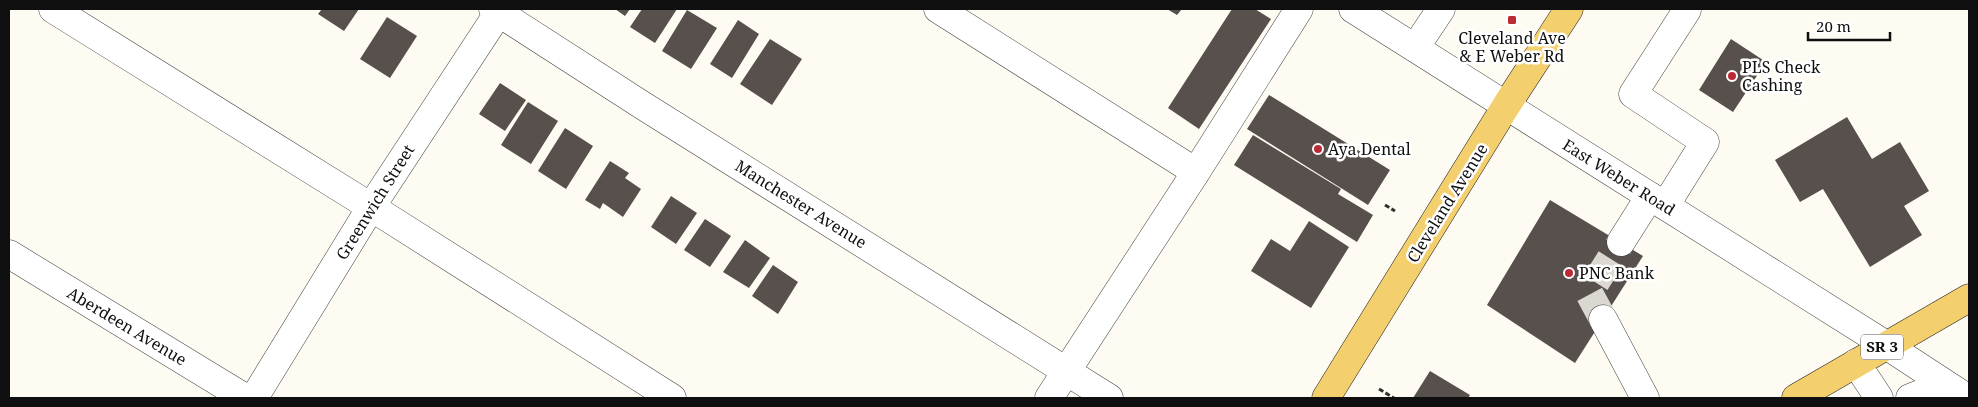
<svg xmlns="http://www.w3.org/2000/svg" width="1978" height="407" font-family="'Noto Serif',serif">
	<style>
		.building { fill: #57504c }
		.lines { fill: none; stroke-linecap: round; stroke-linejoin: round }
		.minor-tunnel { stroke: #dad8d0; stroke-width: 28; stroke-dasharray: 28 14; stroke-linecap: butt }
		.minor-casing { stroke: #424242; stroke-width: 29 }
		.major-casing { stroke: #202020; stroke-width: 29 }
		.path { stroke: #313131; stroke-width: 3; stroke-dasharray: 5 2.5; stroke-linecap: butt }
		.minor { stroke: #fff; stroke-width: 28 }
		.major { stroke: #f4cf6d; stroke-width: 28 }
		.poi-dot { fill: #bb2b35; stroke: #fff; stroke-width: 2 }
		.labels { text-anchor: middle; stroke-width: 5; stroke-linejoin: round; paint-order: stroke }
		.shield { fill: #fff; stroke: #575757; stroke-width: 1 }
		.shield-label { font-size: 15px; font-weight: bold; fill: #0f0f0f }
		.poi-label { font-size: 16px; fill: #0f0f0f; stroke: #fff; text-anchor: start }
		.street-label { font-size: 16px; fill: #0f0f0f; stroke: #fff }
	</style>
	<rect width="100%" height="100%" fill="#fefcf2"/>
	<path class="building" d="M 322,9 L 359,9 L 344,31 L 318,14 Z
		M 615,9 L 630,9 L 625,16 Z
		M 642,9 L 677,9 L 655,43 L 630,27 Z
		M 1167,9 L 1182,9 L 1177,15 Z
		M 1232,9 L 1255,9 L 1271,19 L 1199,129 L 1168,108 Z
		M 687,10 L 717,28 L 691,69 L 662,51 Z
		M 387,17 L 417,36 L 390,78 L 360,59 Z
		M 738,20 L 759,34 L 732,78 L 710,64 Z
		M 770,39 L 802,59 L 772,105 L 740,84 Z
		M 1731,39 L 1766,62 L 1733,112 L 1699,90 Z
		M 500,83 L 526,100 L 505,131 L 479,114 Z
		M 1269,95 L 1390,170 L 1368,205 L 1247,129 Z
		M 528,102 L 558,121 L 531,164 L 501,145 Z
		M 1847,117 L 1872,159 L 1900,142 L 1929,191 L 1904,206 L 1922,235 L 1870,267 L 1823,189 L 1800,202 L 1775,160 Z
		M 565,128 L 593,146 L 566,189 L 538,171 Z
		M 1253,135 L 1341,189 L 1338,194 L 1373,215 L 1357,242 L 1234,165 Z
		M 610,161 L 629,173 L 625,178 L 641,189 L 623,217 L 603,203 L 600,209 L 585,200 Z
		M 671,196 L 697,213 L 676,244 L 651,227 Z
		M 1550,200 L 1643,256 L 1575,363 L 1487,305 Z
		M 705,219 L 731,236 L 710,267 L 684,250 Z
		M 1309,221 L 1349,247 L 1311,308 L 1251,271 L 1271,239 L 1290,251 Z
		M 745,240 L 770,258 L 749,288 L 723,272 Z
		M 773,265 L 798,282 L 778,314 L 752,296 Z
		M 1430,371 L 1470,395 L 1468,398 L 1413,398 Z"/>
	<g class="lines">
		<path class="minor-tunnel" d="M 1603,319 L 1589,293 L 1621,242"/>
		<g class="minor-casing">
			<path id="minor" d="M 53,9 L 371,207 L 672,398
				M 493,9 L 642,105 L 1109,398
				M 938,9 L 1196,172
				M 1353,9 L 1886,345 L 1967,398
				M 1415,48 L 1441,9
				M 1665,206 L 1705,142 L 1633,94 L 1687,10 L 1685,9
				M 1621,242 L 1650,196
				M 9,254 L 245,398
				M 1603,319 L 1645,398
				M 1856,363 L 1879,398
				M 254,398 L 371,207 L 501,9
				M 1049,398 L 1196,172 L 1299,9
				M 1910,398 L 1945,384"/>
		</g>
		<g class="major-casing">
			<path id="major" d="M 1326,398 L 1506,106 L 1569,9
				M 1796,398 L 1969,298"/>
		</g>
		<path class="path" d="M 1385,205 L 1395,211
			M 1379,389 L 1394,398"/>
		<use href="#minor" class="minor"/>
		<use href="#major" class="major"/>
	</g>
	<g class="poi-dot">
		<rect x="1507" y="15" width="10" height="10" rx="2.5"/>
		<circle cx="1732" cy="76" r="5"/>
		<circle cx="1318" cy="149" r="5"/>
		<circle cx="1569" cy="273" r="5"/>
	</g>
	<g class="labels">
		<rect class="shield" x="1861" y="334.5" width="42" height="25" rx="4"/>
		<g class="shield-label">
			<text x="1882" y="352">SR 3</text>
		</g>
		<g class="poi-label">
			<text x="1512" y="44" text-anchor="middle">Cleveland Ave<tspan x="1512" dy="18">&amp; E Weber Rd</tspan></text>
			<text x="1742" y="73">PLS Check<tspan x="1742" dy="18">Cashing</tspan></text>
			<text x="1328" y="155">Aya Dental</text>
			<text x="1579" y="279">PNC Bank</text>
		</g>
		<g class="street-label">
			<text transform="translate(1619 177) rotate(32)" y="6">East Weber Road</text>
			<text transform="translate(375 202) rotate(-58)" y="6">Greenwich Street</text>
			<text transform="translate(1447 203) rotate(-58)" y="6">Cleveland Avenue</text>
			<text transform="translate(801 204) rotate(32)" y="6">Manchester Avenue</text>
			<text transform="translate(127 326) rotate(31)" y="6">Aberdeen Avenue</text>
		</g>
	</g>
	<rect width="1978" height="407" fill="none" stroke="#0f0f0f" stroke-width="20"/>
	<path d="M1808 32v8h82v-8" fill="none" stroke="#0f0f0f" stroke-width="2.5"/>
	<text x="1816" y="32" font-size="15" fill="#0f0f0f" stroke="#ffffff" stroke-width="4" paint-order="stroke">20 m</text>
</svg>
